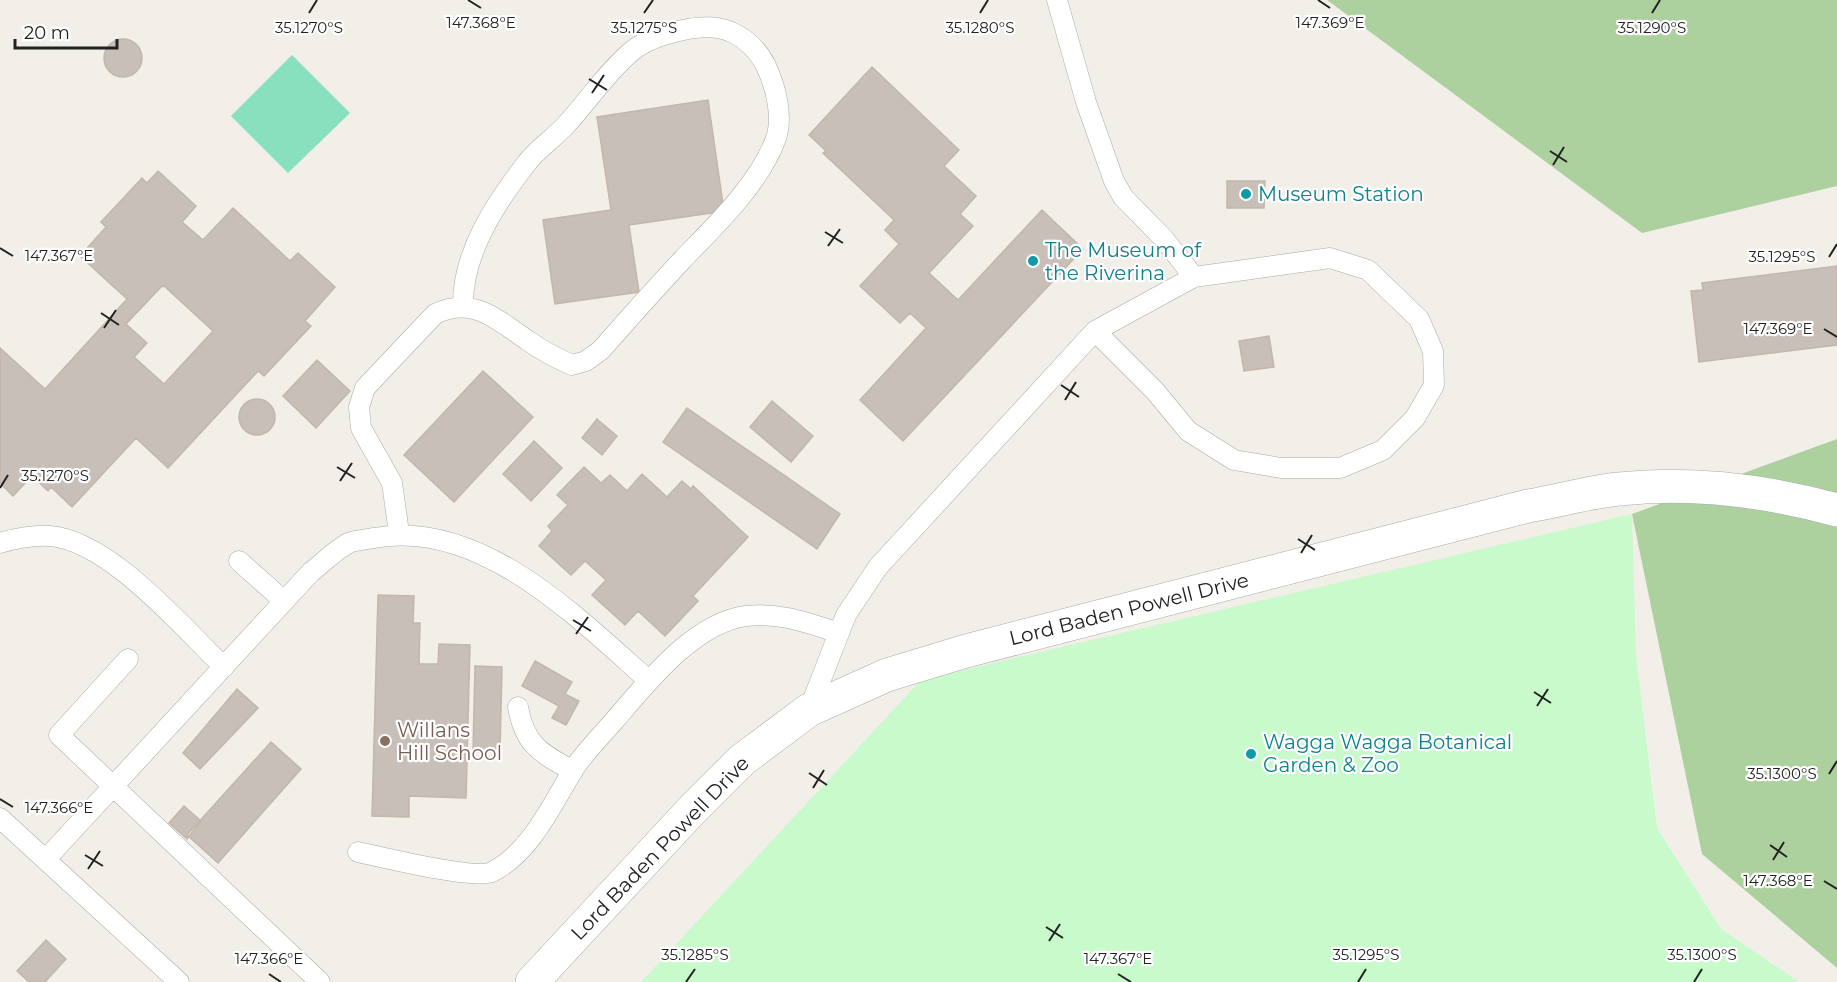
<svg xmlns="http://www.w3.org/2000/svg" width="1837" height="982" font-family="Montserrat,sans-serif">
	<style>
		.forest { fill: #add19e }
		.park { fill: #c8facc }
		.pitch { fill: #88e0be }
		.building { fill: #c7bfb8; stroke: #c4b6ab; stroke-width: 1.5; fill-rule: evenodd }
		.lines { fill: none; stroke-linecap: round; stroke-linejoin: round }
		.service-casing { stroke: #a9a9a9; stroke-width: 21 }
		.tertiary-casing { stroke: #a9a9a9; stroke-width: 34 }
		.service { stroke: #fff; stroke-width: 20 }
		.tertiary { stroke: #fff; stroke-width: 33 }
		.ticks { fill: none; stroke: #222; stroke-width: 2 }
		.culture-dot { fill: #0f9aa8; stroke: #fff; stroke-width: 2 }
		.education-dot { fill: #8d6e63; stroke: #fff; stroke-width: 2 }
		.labels { text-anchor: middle; stroke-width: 4.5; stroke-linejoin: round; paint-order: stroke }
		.culture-label { font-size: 20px; fill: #0d838f; stroke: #fff; text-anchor: start }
		.street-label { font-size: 20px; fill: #222; stroke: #fff }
		.education-label { font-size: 20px; fill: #785e54; stroke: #fff; text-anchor: start }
		.ticks-label { font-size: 15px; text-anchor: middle; fill: #222; stroke: #fff; stroke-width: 4.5; stroke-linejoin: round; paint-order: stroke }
	</style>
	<rect width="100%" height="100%" fill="#f2efe9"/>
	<path class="forest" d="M 1327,0 L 1837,0 L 1837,186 L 1642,233 Z
		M 1837,439 L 1837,968 L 1702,854 L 1632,514 Z"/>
	<path class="park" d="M 1632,514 L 1636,657 L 1657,828 L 1721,929 L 1799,982 L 641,982 L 921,680 Z"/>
	<path class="pitch" d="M 292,55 L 350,113 L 288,173 L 231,116 Z"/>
	<path class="building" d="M104 58a19 19 0 1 1 38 0a19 19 0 1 1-38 0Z
		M 872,67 L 959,150 L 944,166 L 976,196 L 960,214 L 973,226 L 929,273 L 958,300 L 1042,210 L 1083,249 L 903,441 L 860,400 L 926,328 L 910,313 L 900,323 L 860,286 L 899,244 L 885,230 L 894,220 L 823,153 L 826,151 L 809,135 Z
		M 708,100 L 724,211 L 629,225 L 639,292 L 555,304 L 543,220 L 611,210 L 597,117 Z
		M 158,171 L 196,206 L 182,222 L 203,240 L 233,208 L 290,261 L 298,253 L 335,287 L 305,321 L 311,326 L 264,376 L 258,371 L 168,468 L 136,438 L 72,507 L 51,487 L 48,491 L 32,476 L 13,496 L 0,483 L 0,348 L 45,389 L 127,299 L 80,256 L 106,227 L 101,222 L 142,178 L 147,183 ZM 163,285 L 213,331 L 164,384 L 134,357 L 147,343 L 126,324 Z
		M 1227,181 L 1265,181 L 1264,208 L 1227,208 Z
		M 1837,266 L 1837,345 L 1699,362 L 1691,291 L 1703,290 L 1702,283 Z
		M 1269,336 L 1274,367 L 1244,371 L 1239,341 Z
		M 317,360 L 350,391 L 316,428 L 283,396 Z
		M 483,371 L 533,417 L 454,502 L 404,455 Z
		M239 417a18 18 0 1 1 36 0a18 18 0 1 1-36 0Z
		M 772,401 L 813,436 L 791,462 L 750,427 Z
		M 687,408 L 840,514 L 817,549 L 663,442 Z
		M 597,419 L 617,436 L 602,455 L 582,438 Z
		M 534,441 L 562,468 L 531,501 L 503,474 Z
		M 584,467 L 601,483 L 610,475 L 627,491 L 642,474 L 667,497 L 682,481 L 691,489 L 693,486 L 748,537 L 693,596 L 698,601 L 665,636 L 638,611 L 625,625 L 592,595 L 606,580 L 585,561 L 571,575 L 539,546 L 552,531 L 548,526 L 568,505 L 557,495 Z
		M 378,595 L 414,596 L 413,623 L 420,623 L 419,664 L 438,664 L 439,644 L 470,645 L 466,798 L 409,796 L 409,817 L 372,816 Z
		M 535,661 L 572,682 L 565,694 L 579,701 L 566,725 L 552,718 L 559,706 L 522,686 Z
		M 475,666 L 502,667 L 500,752 L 473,752 Z
		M 237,689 L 258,708 L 200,769 L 183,753 Z
		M 271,742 L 301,769 L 218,863 L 187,835 Z
		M 184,806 L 201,821 L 187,839 L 169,823 Z
		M 46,940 L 66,959 L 45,982 L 29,982 L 17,971 Z"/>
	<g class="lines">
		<g class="service-casing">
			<path id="service" d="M 1057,0 L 1086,102 L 1114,181 L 1123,197 L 1164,239 L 1194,277
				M 399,533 L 392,483 L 361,428 L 359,407 L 365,388 L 435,314 C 474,296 496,319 527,340 C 541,350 556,358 572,365 L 586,361 L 601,350 C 628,319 655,289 683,259 C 715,226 758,185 775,141 C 784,119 776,87 766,66 C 759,52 747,39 731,32 C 706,20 653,34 632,51 C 606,73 588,101 565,126 C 553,139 537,149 526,164 C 495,204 462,254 463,306
				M 0,543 C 17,538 32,535 50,536 C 110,541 181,626 224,667
				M 239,561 L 284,601
				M 128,659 L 59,735 L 320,982
				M 518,707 C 525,746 541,753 573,771
				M 809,710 L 846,615 L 878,567 L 1095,331 L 1194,277 L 1330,258 L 1368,270 L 1419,319 L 1433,351 L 1434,385 L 1415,418 L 1383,450 L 1340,468 L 1281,468 L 1234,460 L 1188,431 L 1155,391 L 1095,331
				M 0,818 L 179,982
				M 358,852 C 381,857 475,880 492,872 C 530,853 552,805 573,770 C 584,753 600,737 614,721 C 646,684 693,623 746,616 C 779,612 808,623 839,633
				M 46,859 L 311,572 C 323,563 337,548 351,542 C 358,540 367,539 374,538 C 479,518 576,616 648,680"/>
		</g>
		<g class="tertiary-casing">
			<path id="tertiary" d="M 532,982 L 691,811 L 742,760 L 809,710 L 887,675 L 966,651 L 1528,506 C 1558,501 1589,492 1619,489 C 1691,481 1767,491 1837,510"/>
		</g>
		<use href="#service" class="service"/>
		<use href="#tertiary" class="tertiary"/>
	</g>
	<path class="ticks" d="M 468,0 L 481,8M 1318,0 L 1330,8M 309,13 L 317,0M 644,13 L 653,0M 980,13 L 988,0M 1652,13 L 1660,0M 589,79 L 607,90M 592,93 L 604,75M 1550,151 L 1567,162M 1553,165 L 1564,147M 825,232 L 843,243M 828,246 L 840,229M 0,248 L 13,256M 1829,257 L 1837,244M 101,313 L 119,325M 104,328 L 116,310M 1824,329 L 1837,337M 1061,385 L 1079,397M 1065,400 L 1076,382M 337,467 L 355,478M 340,481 L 352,463M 0,488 L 8,475M 1298,539 L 1315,550M 1301,553 L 1312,535M 573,620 L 591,631M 576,634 L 588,617M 1534,692 L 1551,703M 1537,706 L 1548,689M 809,773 L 827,785M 1829,774 L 1837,761M 813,788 L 824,770M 0,799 L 13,807M 1770,845 L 1787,857M 85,855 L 103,866M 1773,860 L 1784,842M 88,869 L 100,851M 1824,881 L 1837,889M 1046,927 L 1063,938M 1049,941 L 1060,924M 269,974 L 281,982M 1118,974 L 1131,982M 686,982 L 695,969M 1358,982 L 1366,969M 1694,982 L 1702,969"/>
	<g class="culture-dot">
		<circle cx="1246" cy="194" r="6"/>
		<circle cx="1033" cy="261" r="6"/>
		<circle cx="1251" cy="754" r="6"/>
	</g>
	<circle class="education-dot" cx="385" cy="741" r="6"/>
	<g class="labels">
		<g class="culture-label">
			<text x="1258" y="201">Museum Station</text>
			<text x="1045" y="257">The Museum of<tspan x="1045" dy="23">the Riverina</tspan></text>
			<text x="1263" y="749">Wagga Wagga Botanical<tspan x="1263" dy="23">Garden &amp; Zoo</tspan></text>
		</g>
		<g class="street-label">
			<text transform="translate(1129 609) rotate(-14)" y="7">Lord Baden Powell Drive</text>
			<text transform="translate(660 848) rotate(-46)" y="7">Lord Baden Powell Drive</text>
		</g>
		<g class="education-label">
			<text x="397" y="737">Willans<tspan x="397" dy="23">Hill School</tspan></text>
		</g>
	</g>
	<g class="ticks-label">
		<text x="481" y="28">147.368°E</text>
		<text x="1330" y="28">147.369°E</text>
		<text x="309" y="33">35.1270°S</text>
		<text x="644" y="33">35.1275°S</text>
		<text x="980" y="33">35.1280°S</text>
		<text x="1652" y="33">35.1290°S</text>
		<text x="59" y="261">147.367°E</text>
		<text x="1782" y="262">35.1295°S</text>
		<text x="1778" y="334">147.369°E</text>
		<text x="55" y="481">35.1270°S</text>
		<text x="1782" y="779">35.1300°S</text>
		<text x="59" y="813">147.366°E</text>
		<text x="1778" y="886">147.368°E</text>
		<text x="695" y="960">35.1285°S</text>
		<text x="1366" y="960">35.1295°S</text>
		<text x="1702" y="960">35.1300°S</text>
		<text x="269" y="964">147.366°E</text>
		<text x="1118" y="964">147.367°E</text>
	</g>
	<path d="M15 39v9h102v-9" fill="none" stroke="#222222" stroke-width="3"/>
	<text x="24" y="39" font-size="18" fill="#222222" stroke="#ffffff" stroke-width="4.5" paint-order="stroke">20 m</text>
</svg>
